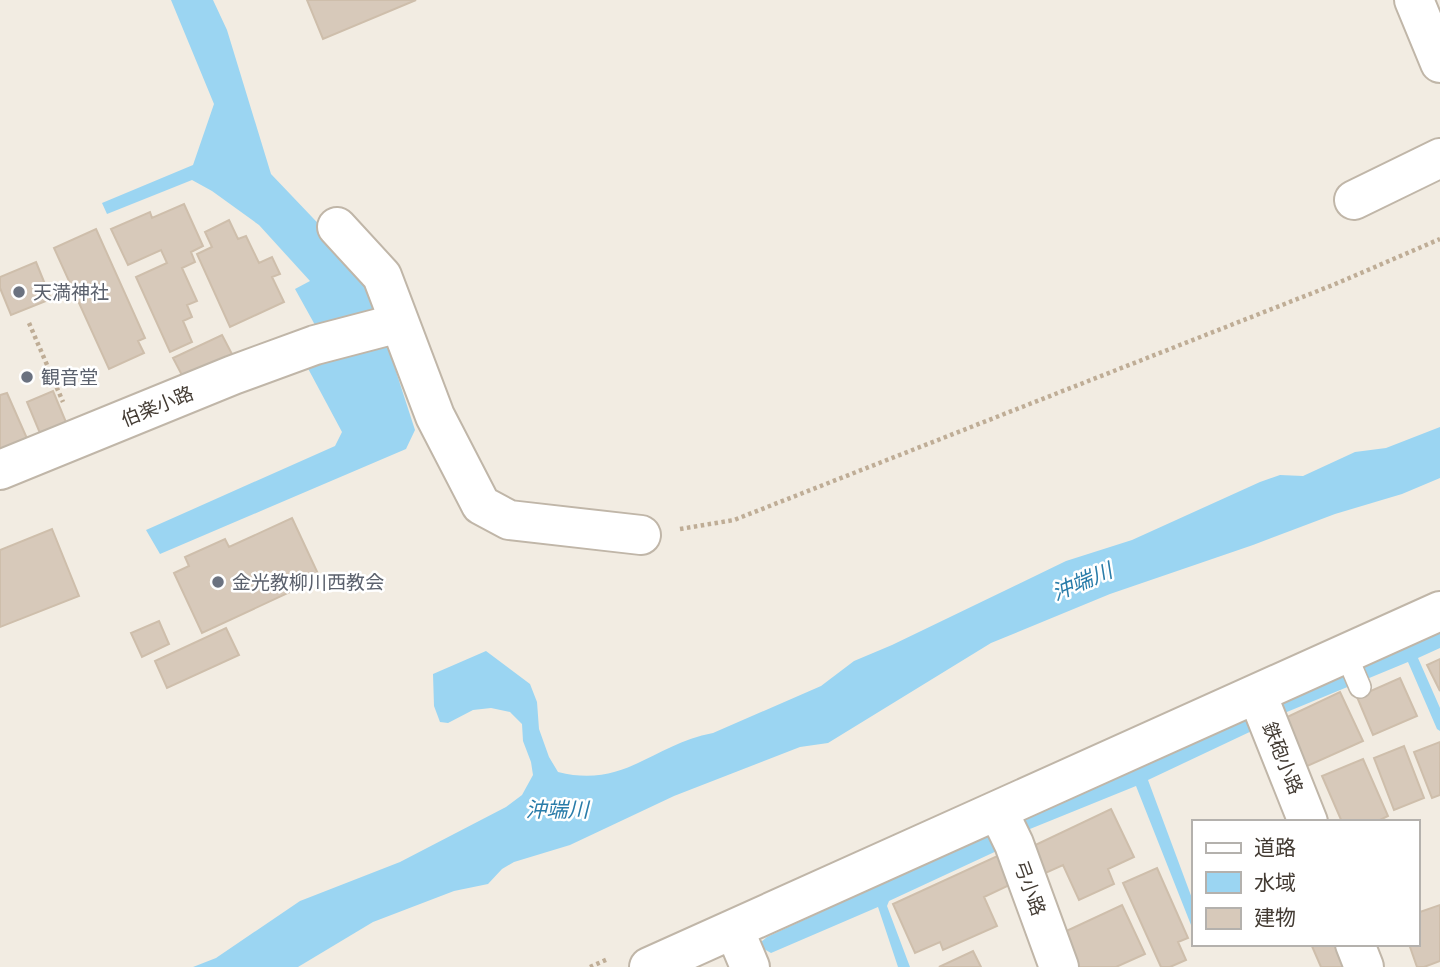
<svg xmlns="http://www.w3.org/2000/svg" width="1440" height="967" font-family="'Asap Condensed','Noto Sans JP',sans-serif">
	<style>
		.water { fill: #9bd5f2 }
		.building { fill: #d7c9ba; stroke: #cebeab; stroke-width: 2 }
		.lines { fill: none; stroke-linecap: round; stroke-linejoin: round }
		.service-casing { stroke: #c0b6a8; stroke-width: 24 }
		.minor-casing { stroke: #c0b6a8; stroke-width: 42 }
		.path { stroke: #bfad96; stroke-width: 4.5; stroke-dasharray: 3.5 3.5; stroke-linecap: butt }
		.service { stroke: #fff; stroke-width: 21 }
		.minor { stroke: #fff; stroke-width: 38 }
		.worship-dot { fill: #6b7280; stroke: #fff; stroke-width: 2.5 }
		.labels { text-anchor: middle; stroke-width: 5; stroke-linejoin: round; paint-order: stroke }
		.worship-label { font-size: 19px; fill: #5b616d; stroke: #fff; text-anchor: start }
		.street-label { font-size: 19px; fill: #433b33; stroke: #fff }
		.water-label { font-size: 21px; font-style: italic; fill: #297ca9; stroke: #fff }
	</style>
	<rect width="100%" height="100%" fill="#f2ece2"/>
	<path class="water" d="M 171,0 L 213,0 L 227,30 L 271,174 L 353,260 L 378,316 L 415,430 L 406,449 L 160,554 L 146,530 L 335,446 L 342,432 L 304,361 L 330,352 L 295,289 L 310,281 L 259,225 L 212,191 L 192,180 L 107,214 L 102,203 L 193,165 L 214,104 Z
		M 1440,427 L 1440,478 L 1402,494 L 1335,514 L 1253,545 L 1110,594 L 991,643 L 828,743 L 800,747 L 674,796 L 570,845 L 514,862 L 502,869 L 488,884 L 454,891 L 373,922 L 298,967 L 193,967 L 216,958 L 300,901 L 400,862 L 506,807 L 522,795 L 533,775 L 531,762 L 523,741 L 522,724 L 510,712 L 491,708 L 473,710 L 448,723 L 440,722 L 434,706 L 433,674 L 486,651 L 530,684 L 537,702 L 539,729 L 549,757 L 558,772 C 625,789 653,744 713,733 L 821,686 L 854,661 L 892,645 L 1066,561 L 1132,540 L 1260,482 L 1280,475 L 1303,476 L 1355,452 L 1386,448 Z
		M 1440,632 L 1440,648 L 1418,658 L 1440,708 L 1440,731 L 1437,729 L 1408,662 L 1282,714 L 1256,729 L 1148,780 L 1193,901 L 1193,930 L 1136,786 L 1025,831 L 1001,849 L 889,901 L 887,906 L 910,967 L 898,967 L 878,907 L 771,953 L 764,949 L 761,942 L 767,937 L 1244,716 Z"/>
	<path class="building" d="M 307,0 L 416,0 L 323,39 Z
		M 184,204 L 203,246 L 191,252 L 195,262 L 182,268 L 197,301 L 187,305 L 192,317 L 183,321 L 192,342 L 170,352 L 136,277 L 167,263 L 161,250 L 128,265 L 111,229 L 150,212 L 152,218 Z
		M 229,220 L 238,239 L 246,236 L 259,263 L 272,257 L 280,274 L 272,277 L 284,302 L 230,327 L 197,254 L 212,247 L 205,232 Z
		M 96,229 L 145,338 L 138,341 L 144,353 L 109,369 L 54,248 Z
		M 36,262 L 51,299 L 11,315 L 0,288 L 0,277 Z
		M 222,335 L 233,356 L 184,379 L 173,358 Z
		M 53,391 L 68,427 L 42,438 L 27,402 Z
		M 7,393 L 29,443 L 0,455 L 0,395 Z
		M 292,518 L 320,578 L 202,633 L 174,573 L 189,566 L 185,557 L 225,539 L 229,547 Z
		M 52,529 L 79,596 L 0,627 L 0,550 Z
		M 159,621 L 169,644 L 142,657 L 131,633 Z
		M 226,628 L 239,655 L 167,688 L 155,661 Z
		M 1440,659 L 1440,691 L 1427,665 Z
		M 1400,678 L 1417,716 L 1373,735 L 1357,697 Z
		M 1340,692 L 1363,741 L 1305,767 L 1283,719 Z
		M 1440,742 L 1440,795 L 1432,798 L 1414,752 Z
		M 1404,746 L 1424,798 L 1394,810 L 1374,758 Z
		M 1363,759 L 1388,816 L 1376,822 L 1342,822 L 1322,776 Z
		M 1111,809 L 1134,857 L 1108,869 L 1114,884 L 1079,900 L 1063,865 L 1041,875 L 1029,848 Z
		M 1006,852 L 1018,881 L 984,897 L 997,926 L 943,950 L 940,942 L 915,953 L 893,904 Z
		M 1157,868 L 1188,938 L 1178,942 L 1186,960 L 1170,967 L 1161,967 L 1123,883 Z
		M 1122,905 L 1145,954 L 1116,967 L 1078,967 L 1062,933 Z
		M 1440,905 L 1440,961 L 1424,967 L 1417,967 L 1409,944 L 1417,944 L 1417,913 Z
		M 1311,944 L 1342,944 L 1351,963 L 1342,967 L 1321,967 Z
		M 973,951 L 981,967 L 939,967 Z"/>
	<g class="lines">
		<g class="service-casing">
			<path id="service" d="M 1346,654 L 1360,687"/>
		</g>
		<g class="minor-casing">
			<path id="minor" d="M 1414,0 L 1440,63
				M 1354,200 L 1440,158
				M 337,227 L 382,276 L 435,416 L 481,505 L 509,520 L 641,535
				M 0,470 L 233,375 L 315,345 L 399,323
				M 1257,694 L 1308,822
				M 998,811 L 1014,844 L 1059,967
				M 734,929 L 750,967
				M 1355,944 L 1364,967
				M 649,967 L 1440,611"/>
		</g>
		<path class="path" d="M 29,323 L 63,402
			M 680,529 L 734,520 L 1333,285 L 1440,239
			M 590,967 L 608,959"/>
		<use href="#service" class="service"/>
		<use href="#minor" class="minor"/>
	</g>
	<g class="worship-dot">
		<circle cx="19" cy="292" r="7"/>
		<circle cx="27" cy="377" r="7"/>
		<circle cx="218" cy="582" r="7"/>
	</g>
	<g class="labels">
		<g class="worship-label">
			<text x="33" y="299">天満神社</text>
			<text x="41" y="384">観音堂</text>
			<text x="232" y="589">金光教柳川西教会</text>
		</g>
		<g class="street-label">
			<text transform="translate(157 406) rotate(-22)" y="7">伯楽小路</text>
			<text transform="translate(1283 758) rotate(68)" y="7">鉄砲小路</text>
			<text transform="translate(1030 888) rotate(70)" y="7">弓小路</text>
		</g>
		<g class="water-label">
			<text transform="translate(1082 582) rotate(-23)" y="7">沖端川</text>
			<text x="557" y="817">沖端川</text>
		</g>
	</g>
	<rect x="1192" y="820" width="228" height="126" fill="#ffffff" stroke="#b4b1ad" stroke-width="2"/>
	<rect x="1206" y="843" width="35" height="10" fill="#ffffff" stroke="#b4b1ad" stroke-width="2"/>
	<text x="1254" y="855" font-size="21" fill="#433b33">道路</text>
	<rect x="1206" y="872" width="35" height="21" fill="#9bd5f2" stroke="#b4b1ad" stroke-width="2"/>
	<text x="1254" y="890" font-size="21" fill="#433b33">水域</text>
	<rect x="1206" y="908" width="35" height="21" fill="#d7c9ba" stroke="#b4b1ad" stroke-width="2"/>
	<text x="1254" y="925" font-size="21" fill="#433b33">建物</text>
</svg>
